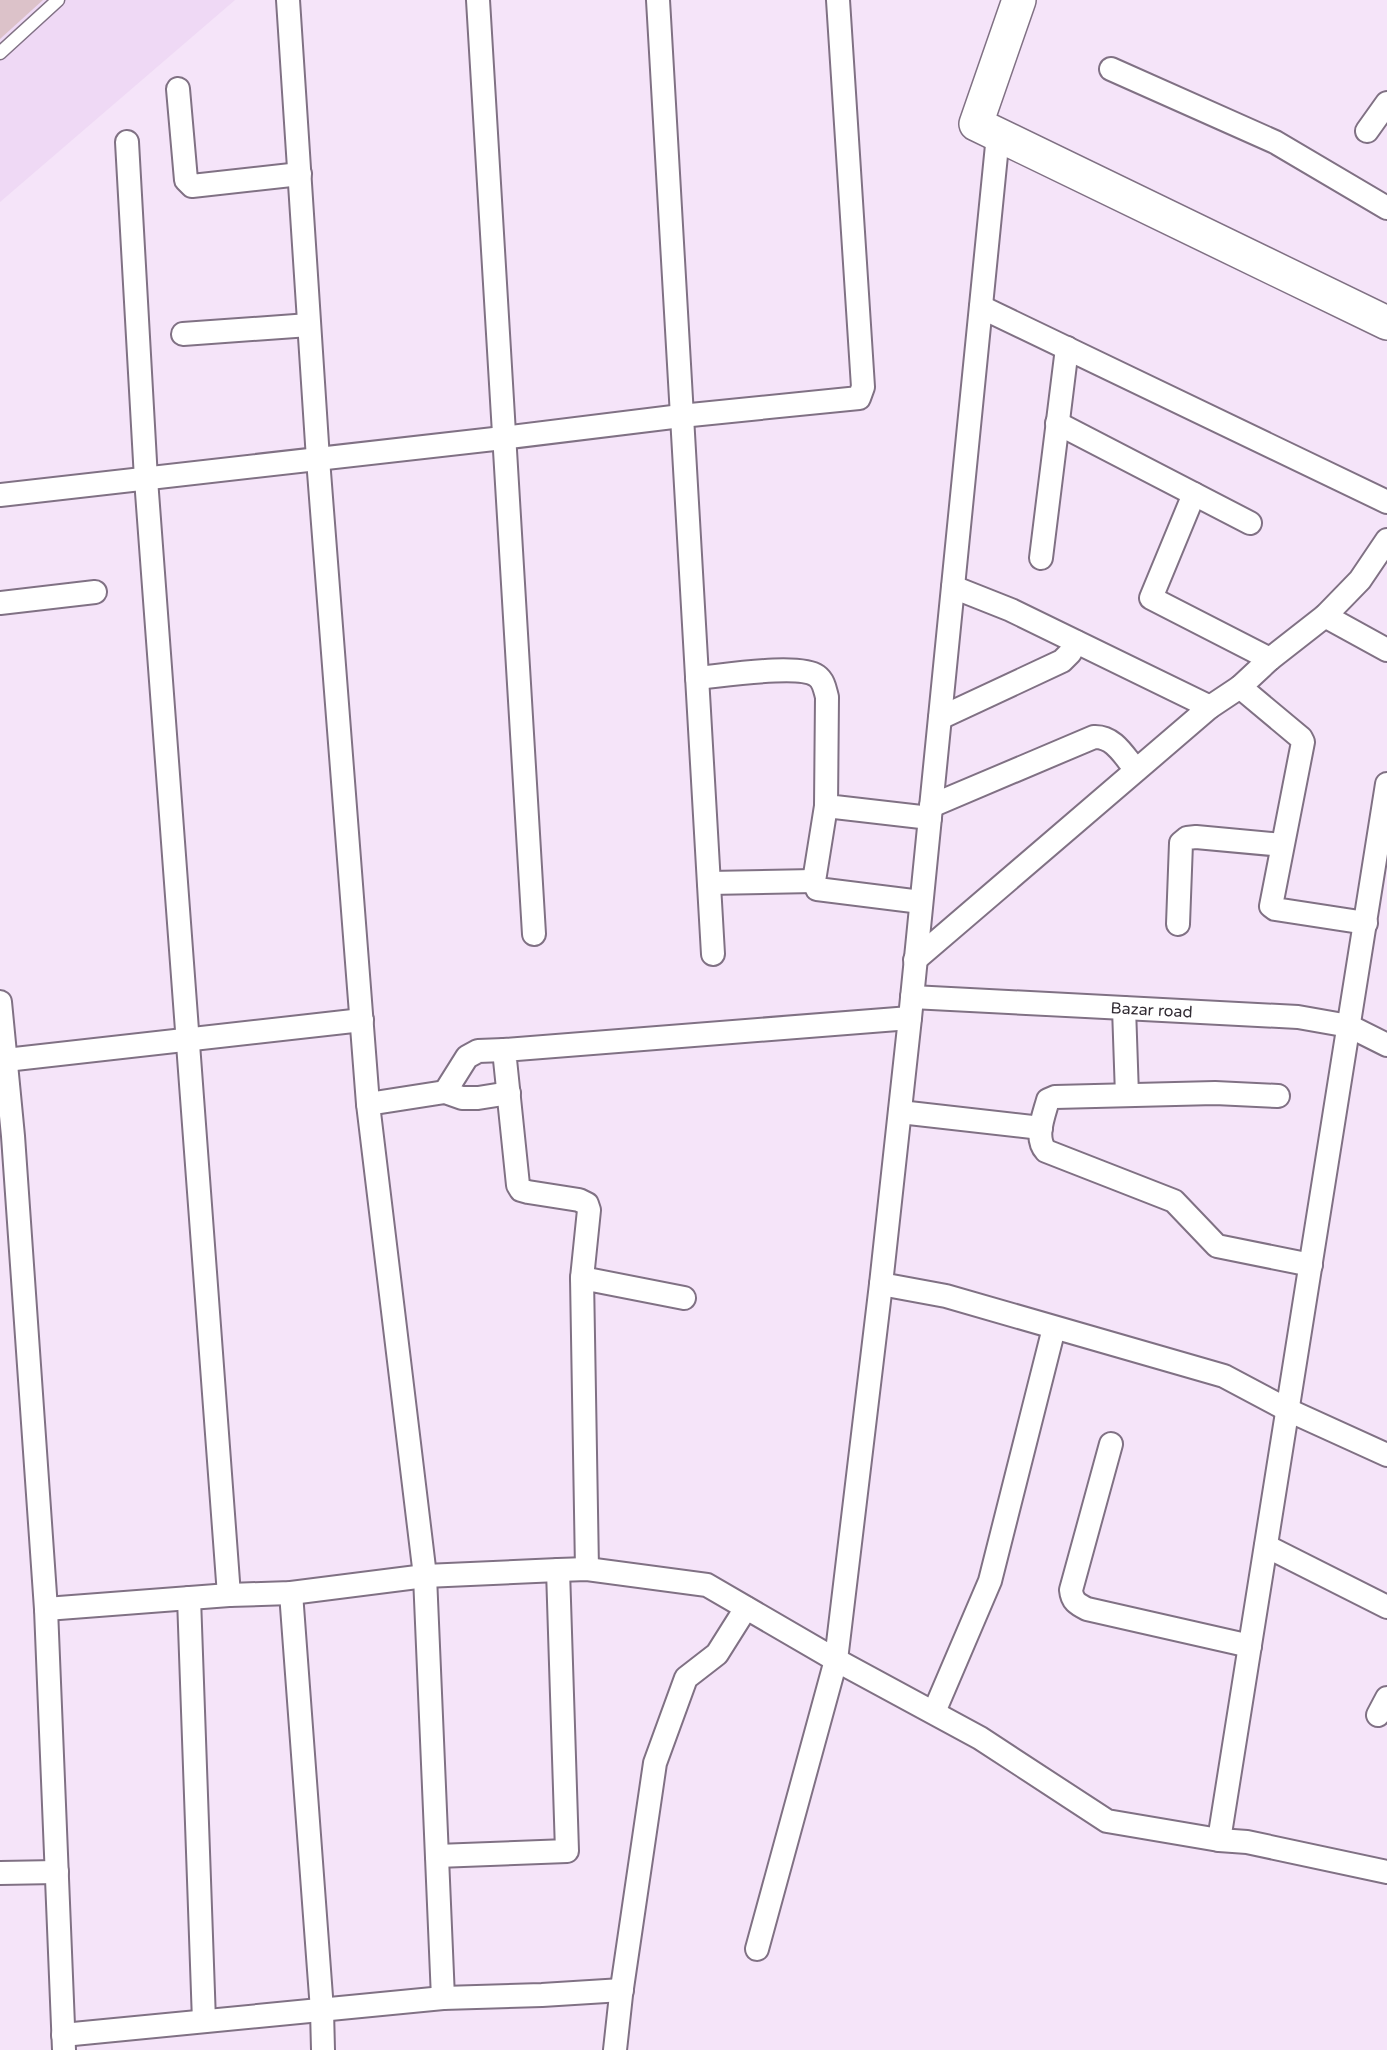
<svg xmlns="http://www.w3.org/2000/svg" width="1387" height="2050" font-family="'Varela Round',sans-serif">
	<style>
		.built { fill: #efd9f5 }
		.grass { fill: #dcc2c9 }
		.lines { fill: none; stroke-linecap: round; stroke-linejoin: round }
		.lane-casing { stroke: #807184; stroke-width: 15 }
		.street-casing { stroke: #807184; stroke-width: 26 }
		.secondary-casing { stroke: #807184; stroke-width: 36 }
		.lane { stroke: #fff; stroke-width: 12 }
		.street { stroke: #fff; stroke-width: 22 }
		.secondary { stroke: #fff; stroke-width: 33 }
		.labels { text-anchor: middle; stroke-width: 4.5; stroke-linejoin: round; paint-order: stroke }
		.street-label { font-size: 16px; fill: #322c34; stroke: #fcf5fe }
	</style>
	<rect width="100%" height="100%" fill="#f5e4f9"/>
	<path class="built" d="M 0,0 L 235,0 L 0,202 Z"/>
	<path class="grass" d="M 0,0 L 43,0 L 0,39 Z"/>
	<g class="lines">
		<g class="lane-casing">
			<path id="lane" d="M 0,53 L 58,0"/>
		</g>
		<g class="street-casing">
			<g id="street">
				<path d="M 288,0 L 318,459 L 368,1104 L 425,1576 L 443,1998"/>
				<path d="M 478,0 L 534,934"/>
				<path d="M 658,0 L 713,954"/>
				<path d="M 1111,69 L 1275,142 L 1387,208"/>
				<path d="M 178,89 L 186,180 L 192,186 L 300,174"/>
				<path d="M 1367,131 L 1387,103"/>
				<path d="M 127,142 L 146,479 L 229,1595"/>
				<path d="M 981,307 L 1387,502"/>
				<path d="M 183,334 L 309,325"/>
				<path d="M 1057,423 L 1250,523"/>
				<path d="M 1194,494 L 1151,598 L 1270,659"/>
				<path d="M 0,495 L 494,439 L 681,416 L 859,398 L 863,387 L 838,0"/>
				<path d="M 1041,558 L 1067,348"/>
				<path d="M 0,603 L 95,592"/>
				<path d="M 1325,616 L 1387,650"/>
				<path d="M 697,678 C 721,676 799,663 817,676 C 824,681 825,690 827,697 L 826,806 L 930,818"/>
				<path d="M 1240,687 L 1301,738 L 1303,742 L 1271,906 L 1275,909 L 1366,923"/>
				<path d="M 1210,707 L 1240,687 L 1270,659 L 1325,616 L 1360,580 L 1387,540"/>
				<path d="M 940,718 L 1062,661 L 1070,653 L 1076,642"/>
				<path d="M 826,806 L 814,881 L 817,889 L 921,902"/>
				<path d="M 931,806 L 1094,737 C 1114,736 1124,756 1136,770"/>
				<path d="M 709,883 L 814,881"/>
				<path d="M 1178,924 L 1181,843 L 1187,838 L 1196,837 L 1282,845"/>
				<path d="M 915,960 L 1210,707 L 1011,610 L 953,587"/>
				<path id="s1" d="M 912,997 L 1298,1017 L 1349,1026 L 1387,1045"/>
				<path d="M 0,1002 L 13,1136 L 46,1609 L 64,2050"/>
				<path d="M 1124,1008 L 1127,1095"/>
				<path d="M 6,1060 L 362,1020"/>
				<path d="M 445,1092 L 467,1057 L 478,1051 L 504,1050"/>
				<path d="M 1278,1096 L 1215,1093 L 1055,1097 L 1048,1100 C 1044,1115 1034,1138 1046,1151 L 1174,1201 L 1217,1246 L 1311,1265"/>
				<path d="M 368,1104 L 445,1092 L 462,1098 L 478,1098 L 509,1093"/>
				<path d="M 900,1112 L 1041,1128"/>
				<path d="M 582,1278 L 589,1210 L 587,1204 L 579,1200 L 528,1192 L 521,1190 L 518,1185 L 504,1050 L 910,1018"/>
				<path d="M 881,1284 L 946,1296 L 1224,1376 L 1288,1410 L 1387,1455"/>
				<path d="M 1111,1444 L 1071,1590 C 1072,1601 1077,1604 1087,1609 L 1250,1646"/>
				<path d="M 1266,1546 L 1387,1607"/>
				<path d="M 587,1569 L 582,1278 L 684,1298"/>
				<path d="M 291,1593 L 322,2010 L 323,2050"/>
				<path d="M 189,1598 L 204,2021"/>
				<path d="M 46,1609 L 229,1595 L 291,1593 L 425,1576 L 558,1570 L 587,1569 L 707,1585 L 836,1660 L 980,1738 L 1107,1821 L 1219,1840 L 1247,1842 L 1387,1872"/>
				<path d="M 934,1712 L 990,1581 L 1054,1328"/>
				<path d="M 1378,1715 L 1387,1698"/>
				<path d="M 1219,1840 L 1387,784"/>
				<path d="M 437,1856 L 567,1851 L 558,1570"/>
				<path d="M 0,1873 L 57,1872"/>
				<path d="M 757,1949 L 836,1660 L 881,1284 L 910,1018 L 998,135"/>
				<path d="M 63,2035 L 443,1998 L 542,1995 L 622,1990"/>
				<path d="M 615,2050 L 621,1995 L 655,1763 L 686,1678 L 717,1654 L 746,1608"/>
			</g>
		</g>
		<g class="secondary-casing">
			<path id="secondary" d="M 1019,0 L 976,124 L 1387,323"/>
		</g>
		<use href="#lane" class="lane"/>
		<use href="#street" class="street"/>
		<use href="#secondary" class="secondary"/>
	</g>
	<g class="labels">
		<g class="street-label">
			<text dy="6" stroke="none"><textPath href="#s1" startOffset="240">Bazar road</textPath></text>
		</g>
	</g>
</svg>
